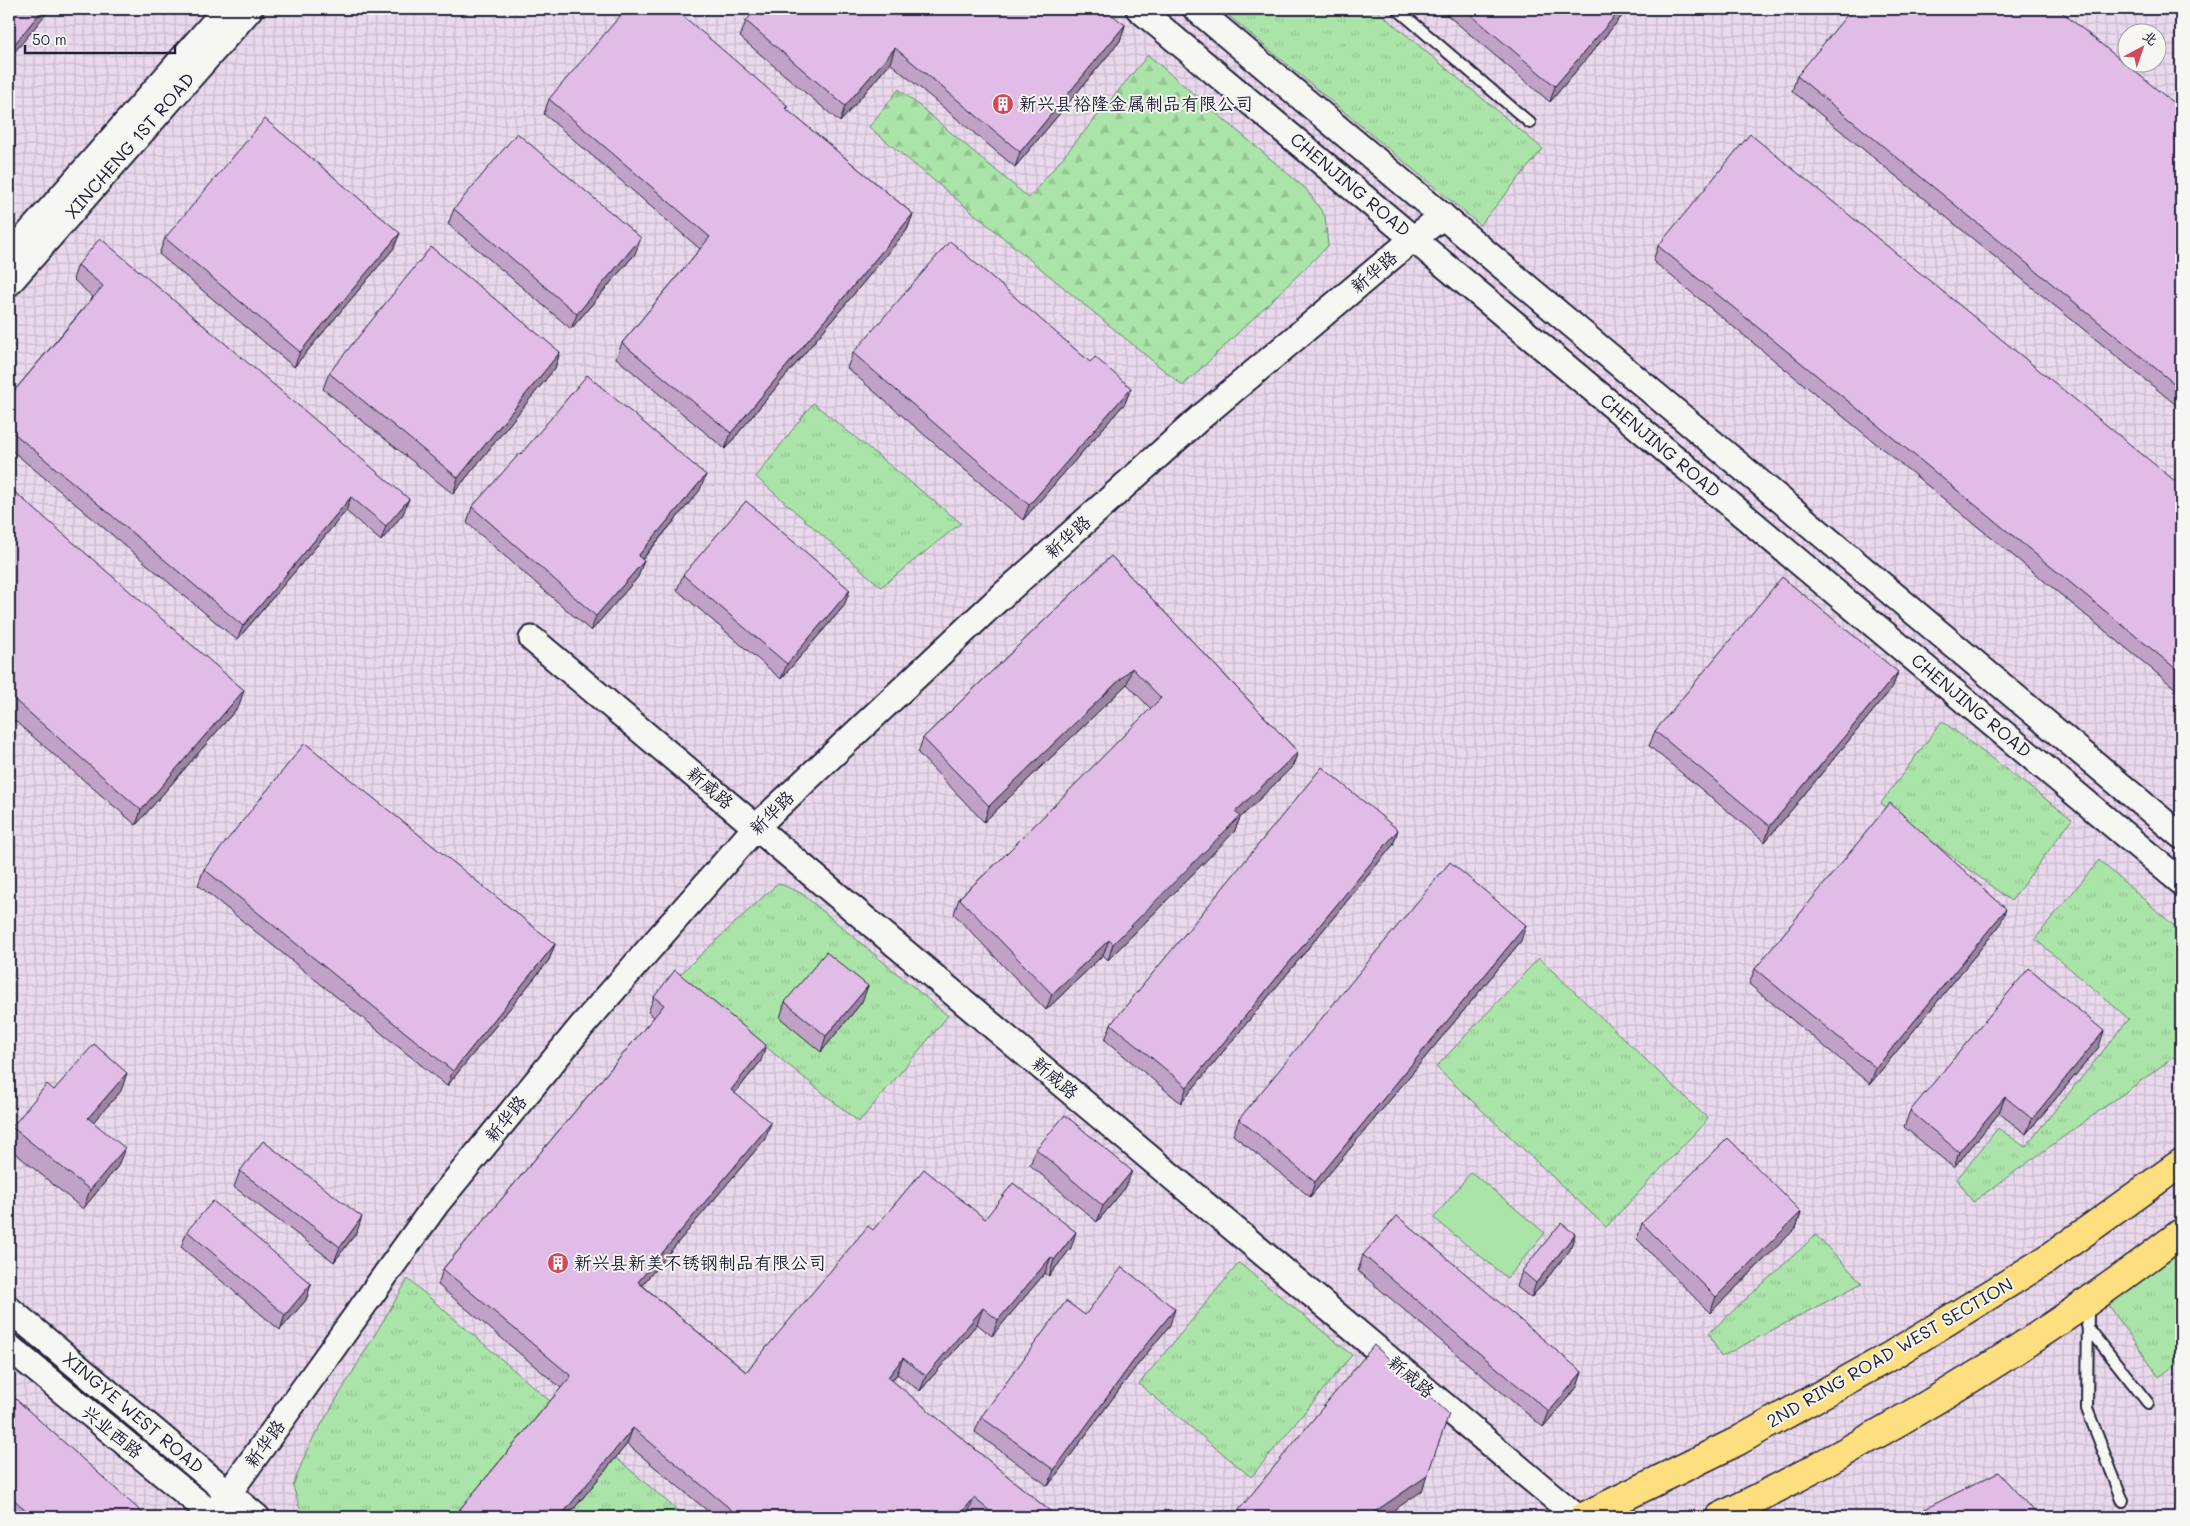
<svg xmlns="http://www.w3.org/2000/svg" width="2190" height="1526" font-family="Mali,'LXGW WenKai TC',sans-serif">
	<style>
		.industrial { fill: url(#industrial-grid); fill-rule: evenodd }
		.grass { fill: url(#grass-tufts); stroke: #668372 }
		.forest { fill: url(#forest-firs); stroke: #668372 }
		.garden { fill: #abe4a8; stroke: #668372 }
		.lines { fill: none; stroke-linecap: round; stroke-linejoin: round }
		.service-casing { stroke: #22223b; stroke-width: 14 }
		.tertiary-casing { stroke: #22223b; stroke-width: 29 }
		.primary-casing { stroke: #22223b; stroke-width: 31 }
		.service { stroke: #f6f6f2; stroke-width: 10 }
		.tertiary { stroke: #f6f6f2; stroke-width: 25 }
		.primary { stroke: #fddf80; stroke-width: 28 }
		.wall { fill: #c1a2c7; stroke: #22223b }
		.shaded-wall { fill: #9d84a2; stroke: #22223b }
		.building { fill: #e0bce7; stroke: #22223b }
		.labels { text-anchor: middle; stroke-width: 4; stroke-linejoin: round; paint-order: stroke }
		.poi-label { font-size: 18px; fill: #22223b; stroke: #f6f6f2; text-anchor: start }
		.street-label { font-size: 18px; fill: #22223b; stroke: #f6f6f2 }
	</style>
	<defs>
		<pattern id="industrial-grid" width="8" height="8" patternUnits="userSpaceOnUse" patternTransform="scale(1.25)"><rect width="8" height="8" fill="#ead9ed"/><path d="M0 4h8M4 0v8" fill="none" stroke="#c8bacc"/></pattern>
		<pattern id="grass-tufts" width="24" height="20" patternUnits="userSpaceOnUse" patternTransform="scale(1.25)"><rect width="24" height="20" fill="#abe4a8"/><path d="M3 7l-1-3M5 7V3M7 7l1-3M15 17l-1-3M17 17v-4M19 17l1-3" fill="none" stroke="#93c392"/></pattern>
		<pattern id="forest-firs" width="22" height="20" patternUnits="userSpaceOnUse" patternTransform="scale(1.25)"><rect width="22" height="20" fill="#abe4a8"/><path d="M5 1l3.5 6h-7zM16 11l3.5 6h-7z" fill="#93c392"/></pattern>
	</defs>
	<rect width="100%" height="100%" fill="#efe5ef"/>
	<filter id="ink" filterUnits="userSpaceOnUse"><feTurbulence type="fractalNoise" baseFrequency=".02" numOctaves="2"/><feDisplacementMap in="SourceGraphic" scale="10" xChannelSelector="R" yChannelSelector="G"/><feConvolveMatrix kernelMatrix="1 2 1 2 8 2 1 2 1" color-interpolation-filters="sRGB"/></filter>
	<g filter="url(#ink)">
		<path class="industrial" d="M 9,9 L 2181,9 L 2181,1517 L 9,1517 ZM 2128,32 L 2158,32 L 2158,62 L 2128,62 Z"/>
		<path class="grass" d="M 1235,9 L 1375,9 L 1543,149 L 1480,225 L 1229,16 Z
			M 813,403 L 961,523 L 881,587 L 756,477 Z
			M 1942,721 L 2072,819 L 2011,901 L 1881,803 Z
			M 2099,860 L 2181,932 L 2181,1052 L 1973,1202 L 1957,1179 L 1998,1128 L 2025,1147 L 2129,1019 L 2035,939 Z
			M 778,883 L 801,893 L 948,1016 L 859,1122 L 678,976 Z
			M 1539,958 L 1708,1119 L 1606,1227 L 1436,1067 Z
			M 1816,1235 L 1862,1283 L 1721,1357 L 1709,1333 Z
			M 2181,1248 L 2181,1361 L 2159,1377 L 2108,1304 Z
			M 1239,1263 L 1352,1355 L 1251,1477 L 1139,1384 Z
			M 408,1279 L 685,1517 L 308,1517 L 300,1509 L 293,1486 L 308,1447 Z"/>
		<path class="forest" d="M 1148,55 L 1306,189 L 1325,216 L 1328,246 L 1183,386 L 869,127 L 899,89 L 1029,198 Z"/>
		<path class="garden" d="M 1471,1172 L 1545,1233 L 1507,1278 L 1434,1218 Z"/>
		<g class="lines">
			<g class="service-casing">
				<path id="service" d="M 1397,9 L 1530,123
					M 2088,1305 L 2087,1409 L 2123,1501
					M 2087,1326 L 2148,1403"/>
			</g>
			<g class="tertiary-casing">
				<path id="tertiary" d="M 1139,9 L 2181,882
					M 1196,9 L 2181,836
					M 9,256 L 226,9
					M 9,283 L 250,9
					M 532,639 L 1577,1517
					M 9,1309 L 257,1517
					M 9,1347 L 215,1517
					M 213,1515 L 437,1203 L 581,1027 L 756,827 L 994,603 L 1201,417 L 1413,239 L 1443,216"/>
			</g>
			<g class="primary-casing">
				<path id="primary" d="M 1583,1517 L 1736,1442 L 1892,1355 L 2046,1260 L 2181,1163
					M 1720,1517 C 1882,1437 2038,1344 2181,1233"/>
			</g>
			<use href="#service" class="service"/>
			<use href="#tertiary" class="tertiary"/>
			<use href="#primary" class="primary"/>
		</g>
		<path class="wall" d="M 1440,9 L 1628,9 L 1550,102 Z
			M 746,21 L 1125,25 L 1120,41 L 1015,167 L 890,63 L 840,122 L 740,37 Z
			M 1797,76 L 2181,109 L 2181,409 L 1792,91 Z
			M 549,99 L 788,106 L 786,109 L 913,214 L 907,230 L 725,449 L 616,358 L 622,343 L 700,249 L 544,114 Z
			M 454,209 L 635,254 L 571,329 L 448,224 Z
			M 165,238 L 394,248 L 294,367 L 159,254 Z
			M 1658,246 L 2181,486 L 2181,693 L 1653,261 Z
			M 78,265 L 403,514 L 381,541 L 346,511 L 237,640 L 9,448 L 9,397 L 93,297 L 73,279 Z
			M 560,352 L 555,368 L 453,494 L 323,389 L 329,373 Z
			M 853,353 L 1090,362 L 1131,388 L 1125,403 L 1023,520 L 847,368 Z
			M 521,454 L 700,490 L 642,560 L 638,577 L 591,631 L 467,523 L 472,507 Z
			M 9,487 L 239,706 L 136,825 L 9,716 Z
			M 1111,556 L 1298,752 L 1292,767 L 1240,818 L 1234,832 L 1108,960 L 1103,955 L 1046,1010 L 954,914 L 959,898 L 997,863 L 1151,709 L 1127,684 L 984,822 L 918,753 L 923,738 Z
			M 683,575 L 844,606 L 781,679 L 677,590 Z
			M 1898,672 L 1892,688 L 1765,842 L 1649,746 L 1655,731 Z
			M 1393,845 L 1181,1103 L 1105,1040 L 1111,1024 Z
			M 204,869 L 555,944 L 549,960 L 447,1086 L 198,885 Z
			M 2000,925 L 1870,1084 L 1749,984 L 1755,969 Z
			M 1521,941 L 1310,1197 L 1233,1135 L 1239,1119 Z
			M 654,997 L 761,1061 L 735,1093 L 765,1139 L 642,1285 L 746,1372 L 873,1230 L 985,1219 L 1071,1248 L 1049,1276 L 1045,1273 L 992,1336 L 977,1324 L 920,1391 L 897,1374 L 892,1381 L 1057,1517 L 972,1517 L 968,1514 L 966,1517 L 715,1517 L 627,1444 L 567,1517 L 457,1517 L 460,1509 L 561,1388 L 438,1285 L 443,1269 L 654,1017 L 648,1012 Z
			M 785,1002 L 862,1002 L 821,1052 L 780,1018 Z
			M 2099,1047 L 2026,1134 L 1999,1113 L 1954,1168 L 1904,1127 L 1910,1111 Z
			M 54,1090 L 121,1091 L 93,1122 L 118,1166 L 83,1209 L 9,1148 L 9,1135 L 12,1127 Z
			M 1036,1149 L 1126,1187 L 1097,1222 L 1030,1165 Z
			M 240,1171 L 357,1232 L 334,1262 L 234,1187 Z
			M 1801,1212 L 1796,1228 L 1710,1313 L 1637,1239 L 1642,1223 Z
			M 187,1231 L 311,1284 L 306,1300 L 280,1330 L 181,1247 Z
			M 1575,1234 L 1570,1250 L 1531,1298 L 1517,1287 L 1522,1271 Z
			M 1363,1255 L 1582,1372 L 1577,1387 L 1543,1427 L 1358,1271 Z
			M 1085,1315 L 1170,1325 L 1135,1368 L 1048,1486 L 975,1432 L 981,1417 Z
			M 9,1393 L 144,1517 L 9,1517 Z"/>
		<path class="shaded-wall" d="M 43,9 L 50,9 L 9,59 L 9,51 Z
			M 1621,9 L 1628,9 L 1550,102 L 1555,86 Z
			M 1125,25 L 1120,41 L 1015,167 L 1020,152 Z
			M 895,48 L 890,63 L 840,122 L 845,106 Z
			M 913,214 L 907,230 L 725,449 L 731,433 Z
			M 400,233 L 394,248 L 294,367 L 300,352 Z
			M 641,238 L 635,254 L 571,329 L 577,314 Z
			M 560,352 L 555,368 L 453,494 L 458,478 Z
			M 1131,388 L 1125,403 L 1023,520 L 1029,505 Z
			M 706,475 L 700,490 L 632,571 L 638,556 Z
			M 351,497 L 346,511 L 237,640 L 243,626 Z
			M 409,499 L 403,514 L 381,541 L 386,526 Z
			M 644,561 L 638,577 L 591,631 L 596,616 Z
			M 850,590 L 844,606 L 781,679 L 787,664 Z
			M 1132,668 L 1127,684 L 984,822 L 989,806 Z
			M 1898,672 L 1892,688 L 1765,842 L 1770,826 Z
			M 244,690 L 239,706 L 136,825 L 141,810 Z
			M 1298,752 L 1292,767 L 1240,818 L 1234,832 L 1108,960 L 1113,944 L 1235,812 Z
			M 1398,830 L 1393,845 L 1181,1103 L 1187,1087 Z
			M 2006,909 L 2000,925 L 1870,1084 L 1876,1068 Z
			M 1526,925 L 1521,941 L 1310,1197 L 1315,1182 Z
			M 1109,940 L 1103,955 L 1046,1010 L 1052,994 Z
			M 555,944 L 549,960 L 447,1086 L 453,1071 Z
			M 868,986 L 862,1002 L 821,1052 L 826,1036 Z
			M 2104,1031 L 2099,1047 L 2026,1134 L 2032,1119 Z
			M 766,1045 L 761,1061 L 725,1105 L 731,1090 Z
			M 127,1073 L 121,1091 L 81,1136 L 88,1118 Z
			M 2005,1097 L 1999,1113 L 1954,1168 L 1959,1152 Z
			M 771,1123 L 765,1139 L 632,1297 L 638,1282 Z
			M 125,1148 L 118,1166 L 83,1209 L 90,1190 Z
			M 1132,1171 L 1126,1187 L 1097,1222 L 1103,1206 Z
			M 1801,1212 L 1796,1228 L 1710,1313 L 1716,1297 Z
			M 362,1217 L 357,1232 L 334,1262 L 340,1247 Z
			M 1076,1232 L 1071,1248 L 1049,1276 L 1054,1260 Z
			M 1575,1234 L 1570,1250 L 1531,1298 L 1536,1283 Z
			M 1051,1257 L 1045,1273 L 992,1336 L 998,1320 Z
			M 311,1284 L 306,1300 L 280,1330 L 285,1315 Z
			M 983,1308 L 977,1324 L 920,1391 L 926,1376 Z
			M 1175,1309 L 1170,1325 L 1135,1368 L 1048,1486 L 1054,1470 L 1140,1352 Z
			M 903,1358 L 897,1374 L 882,1393 L 888,1377 Z
			M 1582,1372 L 1577,1387 L 1543,1427 L 1549,1412 Z
			M 633,1428 L 627,1444 L 567,1517 L 560,1517 Z
			M 1427,1476 L 1422,1491 L 1384,1517 L 1367,1517 Z
			M 974,1498 L 968,1514 L 966,1517 L 958,1517 Z"/>
		<path class="building" d="M 9,9 L 43,9 L 9,51 Z
			M 626,9 L 675,9 L 788,106 L 785,108 L 913,214 L 731,433 L 622,343 L 710,237 L 549,99 Z
			M 756,9 L 1105,9 L 1125,25 L 1020,152 L 895,48 L 845,106 L 746,21 Z
			M 1464,9 L 1621,9 L 1555,86 Z
			M 1852,9 L 2058,9 L 2181,109 L 2181,389 L 1797,76 Z
			M 265,119 L 400,233 L 300,352 L 165,238 Z
			M 517,133 L 641,238 L 577,314 L 454,209 Z
			M 1750,134 L 2181,486 L 2181,673 L 1658,246 Z
			M 100,238 L 409,499 L 386,526 L 351,497 L 243,626 L 9,429 L 9,397 L 103,286 L 78,265 Z
			M 950,241 L 1090,362 L 1095,357 L 1131,388 L 1029,505 L 853,353 Z
			M 431,247 L 560,352 L 458,478 L 329,373 Z
			M 587,375 L 706,475 L 638,556 L 644,561 L 596,616 L 472,507 L 520,453 L 521,454 Z
			M 9,487 L 244,690 L 141,810 L 9,695 Z
			M 746,501 L 850,590 L 787,664 L 683,575 Z
			M 1111,556 L 1298,752 L 1235,812 L 1240,816 L 1113,944 L 1109,940 L 1052,994 L 959,898 L 997,863 L 1161,698 L 1132,668 L 989,806 L 923,738 Z
			M 1782,577 L 1898,672 L 1770,826 L 1655,731 Z
			M 305,743 L 555,944 L 453,1071 L 204,869 Z
			M 1322,767 L 1398,830 L 1187,1087 L 1111,1024 Z
			M 1890,803 L 2006,909 L 1876,1068 L 1755,969 Z
			M 1450,862 L 1526,925 L 1315,1182 L 1239,1119 Z
			M 826,952 L 868,986 L 826,1036 L 785,1002 Z
			M 2029,968 L 2104,1031 L 2032,1119 L 2005,1097 L 1959,1152 L 1910,1111 Z
			M 675,970 L 766,1045 L 731,1090 L 771,1123 L 638,1282 L 746,1372 L 868,1226 L 873,1230 L 924,1169 L 985,1219 L 1013,1183 L 1076,1232 L 1054,1260 L 1051,1257 L 998,1320 L 983,1308 L 926,1376 L 903,1358 L 888,1377 L 1057,1517 L 997,1517 L 974,1498 L 958,1517 L 740,1517 L 633,1428 L 560,1517 L 470,1517 L 460,1509 L 571,1376 L 443,1269 L 664,1005 L 654,997 Z
			M 94,1044 L 127,1073 L 88,1118 L 125,1148 L 90,1190 L 12,1127 L 47,1084 L 54,1090 Z
			M 1065,1115 L 1132,1171 L 1103,1206 L 1036,1149 Z
			M 1728,1138 L 1801,1212 L 1716,1297 L 1642,1223 Z
			M 263,1141 L 362,1217 L 340,1247 L 240,1171 Z
			M 213,1201 L 311,1284 L 285,1315 L 187,1231 Z
			M 1397,1216 L 1582,1372 L 1549,1412 L 1363,1255 Z
			M 1561,1223 L 1575,1234 L 1536,1283 L 1522,1271 Z
			M 1122,1267 L 1175,1309 L 1140,1352 L 1054,1470 L 981,1417 L 1066,1301 L 1085,1315 Z
			M 1374,1345 L 1449,1414 L 1427,1476 L 1367,1517 L 1233,1517 Z
			M 9,1393 L 145,1515 L 143,1517 L 33,1517 L 9,1495 Z
			M 1998,1472 L 2039,1517 L 1909,1517 Z"/>
	</g>
	<defs>
		<g id="building-disc" transform="scale(1.125)"><circle r="9.5" fill="#d1495b" stroke="#f6f6f2"/><path d="M-4-6H4V6H1V3H-1V6H-4ZM-2.5-4.3h1.7v1.8h-1.7ZM.8-4.3h1.7v1.8H.8ZM-2.5-1h1.7V.8h-1.7ZM.8-1h1.7V.8H.8Z" fill="#fff"/></g>
	</defs>
	<g fill-rule="evenodd">
		<use href="#building-disc" x="1003" y="104"/>
		<use href="#building-disc" x="558" y="1263"/>
	</g>
	<g class="labels">
		<g class="poi-label">
			<text x="1019" y="110">新兴县裕隆金属制品有限公司</text>
			<text x="574" y="1269">新兴县新美不锈钢制品有限公司</text>
		</g>
		<g class="street-label">
			<text transform="translate(130 146) rotate(-49)" y="6">XINCHENG 1ST ROAD</text>
			<text transform="translate(1350 185) rotate(40)" y="6">CHENJING ROAD</text>
			<text transform="translate(1374 272) rotate(-40)" y="6">新华路</text>
			<text transform="translate(1660 446) rotate(40)" y="6">CHENJING ROAD</text>
			<text transform="translate(1068 537) rotate(-42)" y="6">新华路</text>
			<text transform="translate(1971 706) rotate(40)" y="6">CHENJING ROAD</text>
			<text transform="translate(710 788) rotate(40)" y="6">新威路</text>
			<text transform="translate(772 813) rotate(-45)" y="6">新华路</text>
			<text transform="translate(1055 1078) rotate(40)" y="6">新威路</text>
			<text transform="translate(506 1119) rotate(-51)" y="6">新华路</text>
			<text transform="translate(1890 1353) rotate(-30)" y="6">2ND RING ROAD WEST SECTION</text>
			<text transform="translate(1411 1377) rotate(40)" y="6">新威路</text>
			<text transform="translate(133 1413) rotate(40)" y="6">XINGYE WEST ROAD</text>
			<text transform="translate(112 1432) rotate(39)" y="6">兴业西路</text>
			<text transform="translate(265 1444) rotate(-54)" y="6">新华路</text>
		</g>
	</g>
	<rect width="2190" height="1526" fill="none" stroke="#f6f6f2" stroke-width="30"/>
	<rect x="15" y="15" width="2160" height="1496" fill="none" stroke="#22223b" stroke-width="2" filter="url(#ink)"/>
	<g transform="translate(2142 48) rotate(40)"><circle r="24" fill="#f6f6f2" stroke="#a1a1a9"/>
	<path d="M0-4L9 19L0 12L-9 19Z" fill="#d1495b"/>
	<text y="-8" font-size="14" font-weight="bold" text-anchor="middle" fill="#22223b">北</text>
	</g>
	<path d="M25 45v8h150v-8" fill="none" stroke="#22223b" stroke-width="2.5"/>
	<text x="32" y="45" font-size="15" fill="#22223b" stroke="#f6f6f2" stroke-width="4" paint-order="stroke">50 m</text>
</svg>
